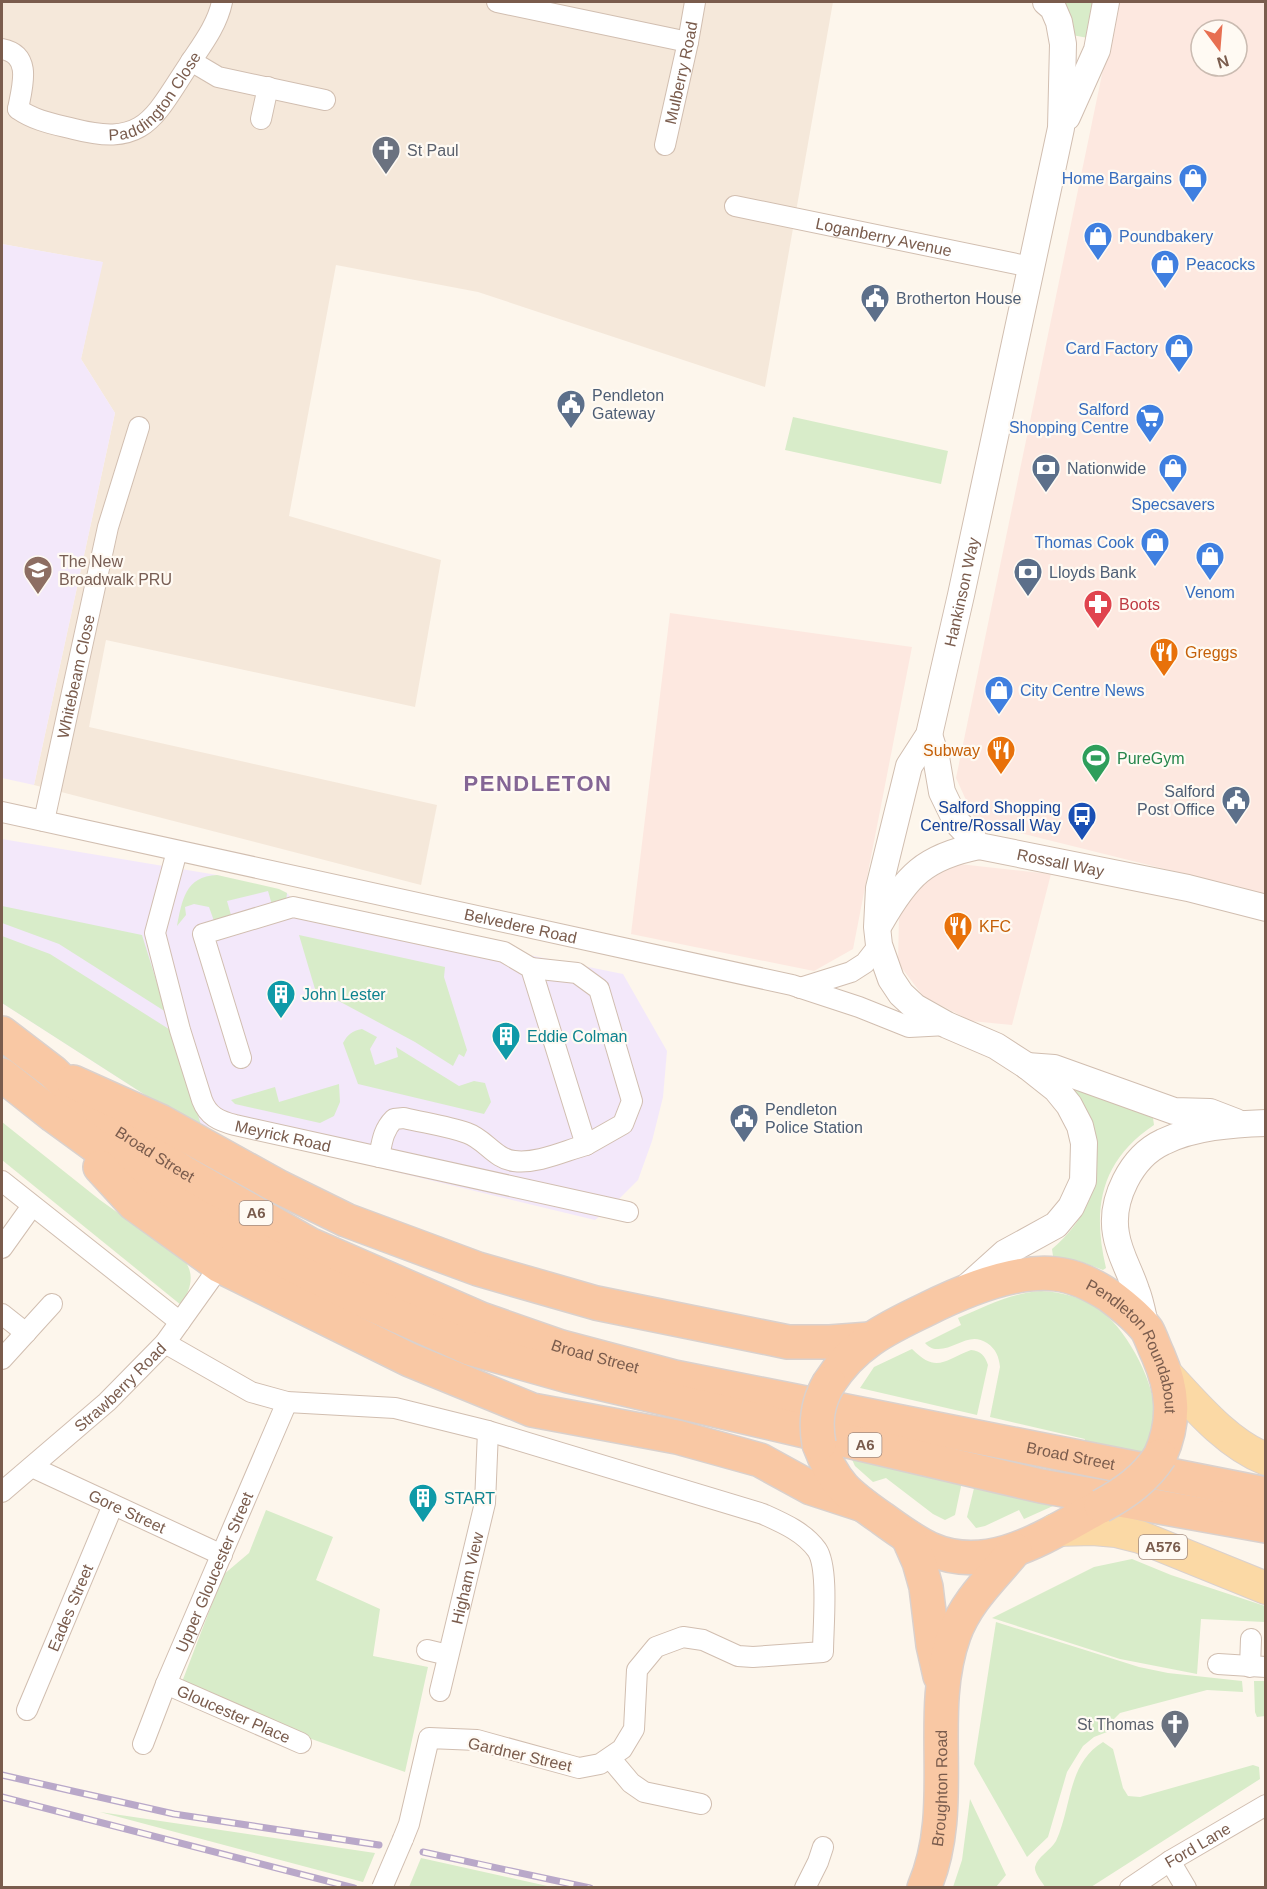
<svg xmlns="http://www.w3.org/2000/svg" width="1267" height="1889" font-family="Helvetica,sans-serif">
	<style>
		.residential { fill: #f5e8da }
		.commercial { fill: #fde8e0; fill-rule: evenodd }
		.education { fill: #f3e8fa }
		.green { fill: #d8ecc9 }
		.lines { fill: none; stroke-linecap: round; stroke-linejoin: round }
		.minor-casing { stroke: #d1beb0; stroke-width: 22 }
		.tertiary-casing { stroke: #d1beb0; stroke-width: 28 }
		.primary-casing { stroke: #dad1cd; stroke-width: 34 }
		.trunk-casing { stroke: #dad1cd; stroke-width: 36 }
		.minor { stroke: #fff; stroke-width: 20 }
		.tertiary { stroke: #fff; stroke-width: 26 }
		.primary { stroke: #fbd9a5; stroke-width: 32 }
		.trunk { stroke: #f9c8a4; stroke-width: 33 }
		.rail-casing { stroke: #b9a8c9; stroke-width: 7 }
		.rail { stroke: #fffaf3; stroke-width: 4.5; stroke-dasharray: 14; stroke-linecap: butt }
		.minor-bridge-casing { stroke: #d1beb0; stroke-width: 22; stroke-linecap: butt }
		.trunk-bridge-casing { stroke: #dad1cd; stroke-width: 36; stroke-linecap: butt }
		.minor-bridge { stroke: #fff; stroke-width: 20 }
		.trunk-bridge { stroke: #f9c8a4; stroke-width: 33 }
		.labels { text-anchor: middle; stroke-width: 4.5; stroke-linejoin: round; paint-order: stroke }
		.shield { fill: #fffaf3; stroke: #a28b7f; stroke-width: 1.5 }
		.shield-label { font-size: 15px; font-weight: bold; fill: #7a5c4d }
		.street-label { font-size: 16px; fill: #7a5c4d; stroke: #fffaf3 }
		.worship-label { font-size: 16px; fill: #5b616d; stroke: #fffaf3; text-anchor: start }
		.shop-label { font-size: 16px; fill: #366cbe; stroke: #fffaf3; text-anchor: end }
		.service-label { font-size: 16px; fill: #4e5e75; stroke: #fffaf3; text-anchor: start }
		.education-label { font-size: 16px; fill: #785e54; stroke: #fffaf3; text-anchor: start }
		.health-label { font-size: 16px; fill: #be3a42; stroke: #fffaf3; text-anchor: start }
		.food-label { font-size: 16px; fill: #c56008; stroke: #fffaf3; text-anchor: start }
		.leisure-label { font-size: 16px; fill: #27864d; stroke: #fffaf3; text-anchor: start }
		.transit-label { font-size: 16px; fill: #164399; stroke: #fffaf3; text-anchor: end }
		.culture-label { font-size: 16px; fill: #0d838f; stroke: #fffaf3; text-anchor: start }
		.district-label { font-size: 22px; font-weight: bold; letter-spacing: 1.5px; fill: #846695; stroke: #fffaf3 }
	</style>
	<rect width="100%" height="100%" fill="#fdf6ec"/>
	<path class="residential" d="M 2,2 L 833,2 L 765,387 L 478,292 L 336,265 L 289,516 L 441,560 L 415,707 L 106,640 L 89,727 L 437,805 L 421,885 L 34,785 L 115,413 L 81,359 L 102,262 L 2,244 Z"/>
	<path class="commercial" d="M 1117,2 L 1265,2 L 1265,894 L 976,822 L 956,778 ZM 1201,30 L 1237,30 L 1237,66 L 1201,66 Z
		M 670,613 L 912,647 L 853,949 L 814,971 L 631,934 Z
		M 950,863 L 1051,874 L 1012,1025 L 971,1021 L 923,996 L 898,963 L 899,915 L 915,886 Z"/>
	<path class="education" d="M 2,244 L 103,262 L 81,359 L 115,413 L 34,785 L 2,778 Z
		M 2,839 L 217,875 L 287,893 L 300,909 L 623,974 L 667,1051 L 663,1097 L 652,1141 L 638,1180 L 610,1208 L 595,1220 L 201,1125 L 167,1109 L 2,1003 Z"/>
	<path class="green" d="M 1057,2 L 1094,2 L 1088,38 L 1072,35 Z
		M 793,417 L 948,451 L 941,484 L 785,450 Z
		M 217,875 L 279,889 L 287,893 L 286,901 L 272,905 L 268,891 L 227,901 L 231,915 L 214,921 L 209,907 L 194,904 L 185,907 L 186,915 L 177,926 C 182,901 185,876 217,875 Z
		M 2,906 L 142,935 L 166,1012 L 59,944 L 2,923 Z
		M 299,935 L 445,967 L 444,977 L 467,1050 L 464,1057 L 459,1054 L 453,1066 L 415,1042 L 335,999 L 338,994 L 330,990 L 315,989 Z
		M 2,936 L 50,954 L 172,1031 L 201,1125 L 167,1109 L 2,1003 Z
		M 362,1029 L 377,1037 L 370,1049 L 375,1065 L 398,1057 L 396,1047 L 459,1086 L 474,1081 L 485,1083 L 491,1102 L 484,1114 L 358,1084 L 343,1043 C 348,1034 352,1031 362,1029 Z
		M 339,1084 L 340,1102 L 334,1116 L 320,1123 L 235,1104 L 231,1100 L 275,1087 L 279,1102 Z
		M 1074,1085 L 1153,1118 L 1154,1125 C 1100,1161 1092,1209 1106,1268 L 1103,1270 L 1079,1261 L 1053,1256 L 1052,1249 C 1104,1205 1111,1144 1073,1088 Z
		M 2,1122 L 100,1200 L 184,1260 C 196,1275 190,1290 181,1305 L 2,1160 Z
		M 1041,1291 C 1062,1292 1080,1297 1097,1308 C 1124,1325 1153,1378 1154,1409 C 1154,1425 1149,1444 1139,1456 C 1121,1479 1095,1489 1069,1498 L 1085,1439 L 990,1417 L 1000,1367 C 999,1357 996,1349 987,1343 C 969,1331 955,1350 937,1349 C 932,1349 929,1347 925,1343 L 961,1325 L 958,1318 C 986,1306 1011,1293 1041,1291 Z
		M 912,1349 C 937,1374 944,1360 971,1350 C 981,1351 985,1356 988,1365 L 977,1415 L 860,1388 L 874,1367 Z
		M 848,1451 L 963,1477 L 955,1515 L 945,1520 L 933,1514 L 886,1478 L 873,1482 L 855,1466 Z
		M 976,1480 L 1057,1497 L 1053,1506 L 1024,1519 L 1019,1510 L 985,1526 L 976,1528 L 967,1517 Z
		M 266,1510 L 333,1537 L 316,1580 L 380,1609 L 373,1656 L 428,1667 L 405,1772 L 303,1736 L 182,1682 L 223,1575 L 249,1553 Z
		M 1132,1559 L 1171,1575 L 1265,1606 L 1265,1622 L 1201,1619 L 1197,1674 L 1120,1659 L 992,1618 L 1094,1567 Z
		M 996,1622 L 1139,1667 L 1168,1673 L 1242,1681 L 1243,1692 L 1207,1690 L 1120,1713 L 1113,1720 L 1107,1732 L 1094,1737 L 1083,1746 L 1067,1772 L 1048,1837 L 1027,1857 L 974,1764 Z
		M 1254,1681 L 1265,1681 L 1265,1716 L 1257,1717 L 1255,1712 Z
		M 1103,1742 L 1113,1749 L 1123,1788 L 1128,1796 L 1140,1797 L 1253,1765 L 1259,1767 L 1260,1779 L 1091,1887 L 1045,1887 C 1042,1882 1034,1873 1035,1867 C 1037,1857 1051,1850 1056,1841 C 1072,1807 1067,1764 1103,1742 Z
		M 970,1799 L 1006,1875 L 996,1887 L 953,1887 L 962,1860 Z
		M 100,1812 L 375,1853 L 363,1882 Z
		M 421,1858 L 552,1887 L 409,1887 Z"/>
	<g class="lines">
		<g class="minor-casing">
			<g id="minor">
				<path d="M 497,2 L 688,42"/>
				<path d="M 2,49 C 33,55 22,87 18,109"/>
				<path d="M 191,61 L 218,77 L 325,100"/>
				<path id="s1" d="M 18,109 C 35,121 54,124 74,129 C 144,147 153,119 188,66 C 201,46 217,26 222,2"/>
				<path d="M 261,119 L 268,87"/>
				<path id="s2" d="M 665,145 L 688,42 L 695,2"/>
				<path id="s3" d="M 735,206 L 1031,267"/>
				<path id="s4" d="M 2,812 L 792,985 L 859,1007 L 909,1027 L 947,1025"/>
				<path id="s5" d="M 44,821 L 108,527 L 139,427"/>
				<path id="s6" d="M 177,851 L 155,933 L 180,1030 L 202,1100 C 208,1116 219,1121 235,1125 L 628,1212"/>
				<path d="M 531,968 L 577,973 L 599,989 L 632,1101 L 623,1124 L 586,1145"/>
				<path d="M 800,988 L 851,972 L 865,963 L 879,945"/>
				<path d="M 241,1058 L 203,934 L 293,907 L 504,952 L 531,968 L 586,1145 C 564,1151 538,1164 514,1161 C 495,1159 485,1139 467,1133 C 447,1126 425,1123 404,1118 L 394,1119 C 383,1130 382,1142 379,1157"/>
				<path d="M 2,1181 L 180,1322"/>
				<path d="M 2,1248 L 32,1206"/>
				<path d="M 2,1314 L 26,1333"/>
				<path d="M 165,1343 L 251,1392 L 287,1402 L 395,1408 L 488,1431 L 763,1514 C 783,1523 804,1532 817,1550 C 829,1568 823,1628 823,1652 L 753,1657 L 738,1656 L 703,1640 L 683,1637 L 656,1647 L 637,1670 L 634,1729 L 622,1749 L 600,1764 L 579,1768 L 477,1740 L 429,1738 L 409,1824 L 403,1839"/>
				<path d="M 2,1359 L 52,1304"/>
				<path id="s7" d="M 32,1467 L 222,1555"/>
				<path id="s8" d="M 2,1492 L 107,1402 L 165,1343 L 220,1266"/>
				<path d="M 427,1650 L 448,1655"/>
				<path d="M 1218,1664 L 1266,1667"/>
				<path d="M 1250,1667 L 1251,1639"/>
				<path id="s9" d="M 166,1684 L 301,1743"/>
				<path id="s10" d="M 440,1691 L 485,1503 L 488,1431"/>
				<path id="s11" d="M 27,1710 L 113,1505"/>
				<path id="s12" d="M 143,1744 L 166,1684 L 287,1402"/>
				<path d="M 610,1758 L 631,1783 L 644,1792 L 701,1804"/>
				<path d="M 1170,1861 L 1186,1888"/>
				<path d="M 805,1888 L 818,1862 L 823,1847"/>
				<path id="s13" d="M 1130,1888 L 1170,1861 L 1266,1805"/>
			</g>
		</g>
		<g class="tertiary-casing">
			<g id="tertiary">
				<path d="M 1067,117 L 1097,50 L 1106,2"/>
				<path id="s14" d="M 929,735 L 936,757 L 942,792 L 956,821 L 979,846 L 1188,888 L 1266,908"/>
				<path d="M 880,923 C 907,876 924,857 979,846"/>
				<path d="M 1027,1066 L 1054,1068 L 1174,1111 L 1210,1112 L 1236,1122"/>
				<path id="s15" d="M 966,1288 L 1005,1253 L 1056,1225 L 1071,1207 L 1083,1181 L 1084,1143 L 1080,1126 L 1069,1105 L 1056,1089 L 1027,1066 L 996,1046 L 947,1025 L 915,1007 L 901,994 L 891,979 L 879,945 L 877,927 L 879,888 L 909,766 L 929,735 L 961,595 L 1061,128 L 1063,44 L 1059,22 L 1053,8 L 1046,2"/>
				<path d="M 1146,1329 C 1143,1316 1141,1302 1136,1290 C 1130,1271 1119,1254 1116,1234 C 1110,1200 1131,1157 1163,1142 C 1193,1127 1232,1124 1266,1123"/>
			</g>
		</g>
		<g class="primary-casing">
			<path id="primary" d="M 1167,1375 C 1194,1404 1227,1444 1266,1459
				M 1055,1530 L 1093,1529 L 1116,1531 L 1140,1537 L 1266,1588"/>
		</g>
		<g class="trunk-casing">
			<g id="trunk">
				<path id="s16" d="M 2,1033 L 53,1072 L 103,1121 L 183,1172 L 309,1244 L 481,1319 L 561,1347 L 674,1377 L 1266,1494"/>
				<path d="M 2,1075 L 54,1116 L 172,1202 L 292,1269 L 469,1348 L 568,1376 L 1041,1486 L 1266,1526"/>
				<path d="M 73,1082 L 160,1121 L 279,1187 L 346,1220 L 478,1269 L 596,1303 L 788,1342 L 830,1342 L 870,1339"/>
				<path d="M 100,1167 L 134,1204 L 220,1266 L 410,1360 L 532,1410 L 677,1437 L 760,1460 L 811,1488 L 863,1505"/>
				<path id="s17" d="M 829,1383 C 853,1345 885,1329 925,1310 C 961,1292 1015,1269 1056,1274 C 1076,1276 1093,1285 1110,1296 C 1122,1305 1138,1318 1147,1330 C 1151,1337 1154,1347 1158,1355 C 1173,1389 1176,1421 1160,1456"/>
				<path d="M 819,1444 C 834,1485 849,1495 883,1519 C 898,1530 913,1541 930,1549 C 991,1576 1048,1534 1101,1506"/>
				<path d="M 908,1537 L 919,1562 L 926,1587 L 933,1645 L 940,1676"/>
				<path id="s18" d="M 924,1888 C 959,1807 925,1716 954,1635 C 966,1601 993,1577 1015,1550"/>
			</g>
		</g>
		<use href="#minor" class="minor"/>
		<use href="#tertiary" class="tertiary"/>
		<use href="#primary" class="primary"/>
		<use href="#trunk" class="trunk"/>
		<g class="rail-casing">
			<path id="rail" d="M 2,1775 L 174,1814 L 379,1845
				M 2,1797 L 354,1888
				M 423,1852 L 590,1888"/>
		</g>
		<use href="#rail" class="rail"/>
		<g class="minor-bridge-casing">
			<path id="minor-bridge" d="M 382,1888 L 403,1839"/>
		</g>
		<g class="trunk-bridge-casing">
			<path id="trunk-bridge" d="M 819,1444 C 815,1422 817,1403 829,1383
				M 1101,1506 C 1125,1493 1145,1479 1160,1456"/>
		</g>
		<use href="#minor-bridge" class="minor-bridge"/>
		<use href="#trunk-bridge" class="trunk-bridge"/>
	</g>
	<defs>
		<g id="church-pin" transform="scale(1.5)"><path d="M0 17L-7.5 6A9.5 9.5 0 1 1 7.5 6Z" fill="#6b7280" stroke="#fffaf3"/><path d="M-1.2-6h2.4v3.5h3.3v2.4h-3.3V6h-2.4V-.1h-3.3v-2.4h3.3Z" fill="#fff"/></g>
		<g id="shop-pin" transform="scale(1.5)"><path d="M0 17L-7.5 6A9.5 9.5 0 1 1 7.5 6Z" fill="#3f7fe0" stroke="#fffaf3"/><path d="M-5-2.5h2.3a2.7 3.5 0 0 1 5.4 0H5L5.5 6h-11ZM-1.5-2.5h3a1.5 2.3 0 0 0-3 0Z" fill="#fff"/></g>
		<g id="civic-pin" transform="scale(1.5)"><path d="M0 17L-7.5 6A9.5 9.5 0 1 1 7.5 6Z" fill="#5c6f8a" stroke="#fffaf3"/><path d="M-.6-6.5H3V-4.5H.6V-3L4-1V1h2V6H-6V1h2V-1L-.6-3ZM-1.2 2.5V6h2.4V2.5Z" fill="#fff"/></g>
		<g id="supermarket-pin" transform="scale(1.5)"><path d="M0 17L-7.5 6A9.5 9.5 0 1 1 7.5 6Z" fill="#3f7fe0" stroke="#fffaf3"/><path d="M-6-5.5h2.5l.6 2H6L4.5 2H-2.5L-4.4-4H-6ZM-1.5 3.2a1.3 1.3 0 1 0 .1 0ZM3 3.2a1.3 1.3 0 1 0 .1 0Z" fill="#fff"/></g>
		<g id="bank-pin" transform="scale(1.5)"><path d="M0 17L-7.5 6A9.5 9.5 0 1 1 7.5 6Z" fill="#5c6f8a" stroke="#fffaf3"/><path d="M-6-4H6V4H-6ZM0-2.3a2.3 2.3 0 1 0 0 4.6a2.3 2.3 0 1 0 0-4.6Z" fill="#fff"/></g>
		<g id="school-pin" transform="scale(1.5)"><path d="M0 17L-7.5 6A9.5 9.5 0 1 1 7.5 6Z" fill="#8d6e63" stroke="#fffaf3"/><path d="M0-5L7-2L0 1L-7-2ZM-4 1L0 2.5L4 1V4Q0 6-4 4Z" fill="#fff"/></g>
		<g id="pharmacy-pin" transform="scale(1.5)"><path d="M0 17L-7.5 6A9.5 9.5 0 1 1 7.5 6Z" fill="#e0444e" stroke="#fffaf3"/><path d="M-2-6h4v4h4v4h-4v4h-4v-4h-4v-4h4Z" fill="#fff"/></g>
		<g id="restaurant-pin" transform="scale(1.5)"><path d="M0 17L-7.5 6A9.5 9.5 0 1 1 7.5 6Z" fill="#e8710a" stroke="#fffaf3"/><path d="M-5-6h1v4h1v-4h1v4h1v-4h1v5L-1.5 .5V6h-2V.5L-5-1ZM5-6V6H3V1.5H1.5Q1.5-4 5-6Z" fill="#fff"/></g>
		<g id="stadium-pin" transform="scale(1.5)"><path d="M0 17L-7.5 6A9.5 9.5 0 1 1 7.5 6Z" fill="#2e9e5b" stroke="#fffaf3"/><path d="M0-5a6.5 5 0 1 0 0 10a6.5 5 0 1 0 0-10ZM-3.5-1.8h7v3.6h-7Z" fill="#fff"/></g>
		<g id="bus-pin" transform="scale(1.5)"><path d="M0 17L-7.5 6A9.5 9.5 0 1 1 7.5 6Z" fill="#1a4fb4" stroke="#fffaf3"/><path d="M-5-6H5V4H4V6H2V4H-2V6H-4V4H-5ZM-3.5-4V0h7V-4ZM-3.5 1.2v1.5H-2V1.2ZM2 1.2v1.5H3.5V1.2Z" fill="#fff"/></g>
		<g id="building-pin" transform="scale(1.5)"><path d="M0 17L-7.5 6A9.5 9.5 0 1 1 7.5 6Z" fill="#0f9aa8" stroke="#fffaf3"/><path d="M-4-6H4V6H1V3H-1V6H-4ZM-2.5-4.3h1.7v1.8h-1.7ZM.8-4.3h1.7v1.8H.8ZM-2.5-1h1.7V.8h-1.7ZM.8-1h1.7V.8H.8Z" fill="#fff"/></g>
	</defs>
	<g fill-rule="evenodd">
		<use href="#church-pin" x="386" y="150"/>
		<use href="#shop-pin" x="1193" y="178"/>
		<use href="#shop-pin" x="1098" y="236"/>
		<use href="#shop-pin" x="1165" y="264"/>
		<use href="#civic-pin" x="875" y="298"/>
		<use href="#shop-pin" x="1179" y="348"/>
		<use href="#civic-pin" x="571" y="404"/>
		<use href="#supermarket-pin" x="1150" y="418"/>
		<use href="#bank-pin" x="1046" y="468"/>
		<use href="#shop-pin" x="1173" y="468"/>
		<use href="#shop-pin" x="1155" y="542"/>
		<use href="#shop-pin" x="1210" y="556"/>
		<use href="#school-pin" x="38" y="570"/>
		<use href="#bank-pin" x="1028" y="572"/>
		<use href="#pharmacy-pin" x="1098" y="604"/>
		<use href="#restaurant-pin" x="1164" y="652"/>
		<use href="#shop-pin" x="999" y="690"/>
		<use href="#restaurant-pin" x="1001" y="750"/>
		<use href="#stadium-pin" x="1096" y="758"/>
		<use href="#civic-pin" x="1236" y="800"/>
		<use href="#bus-pin" x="1082" y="816"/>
		<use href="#restaurant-pin" x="958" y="926"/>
		<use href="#building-pin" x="281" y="994"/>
		<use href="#building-pin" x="506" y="1036"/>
		<use href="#civic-pin" x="744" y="1118"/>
		<use href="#building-pin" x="423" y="1498"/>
		<use href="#church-pin" x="1175" y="1724"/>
	</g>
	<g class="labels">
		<g class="shield">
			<rect x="239.5" y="1201" width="33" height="24" rx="4.5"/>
			<rect x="848.5" y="1433" width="33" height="24" rx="4.5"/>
			<rect x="1139" y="1535" width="48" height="24" rx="4.5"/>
		</g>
		<g class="shield-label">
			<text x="256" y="1218">A6</text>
			<text x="865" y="1450">A6</text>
			<text x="1163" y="1552">A576</text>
		</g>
		<g class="street-label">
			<text dy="6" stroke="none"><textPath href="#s2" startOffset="74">Mulberry Road</textPath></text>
			<text dy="6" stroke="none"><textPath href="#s1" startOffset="158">Paddington Close</textPath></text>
			<text dy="6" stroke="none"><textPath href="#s3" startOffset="152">Loganberry Avenue</textPath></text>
			<text dy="6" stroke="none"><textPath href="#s15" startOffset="866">Hankinson Way</textPath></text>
			<text dy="6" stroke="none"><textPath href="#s5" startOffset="148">Whitebeam Close</textPath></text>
			<text dy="6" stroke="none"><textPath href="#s14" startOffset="208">Rossall Way</textPath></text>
			<text dy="6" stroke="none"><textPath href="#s4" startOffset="531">Belvedere Road</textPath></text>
			<text dy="6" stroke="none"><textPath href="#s6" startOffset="351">Meyrick Road</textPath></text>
			<text dy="6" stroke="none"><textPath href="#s16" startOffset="196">Broad Street</textPath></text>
			<text dy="6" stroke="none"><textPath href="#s17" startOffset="375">Pendleton Roundabout</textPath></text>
			<text dy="6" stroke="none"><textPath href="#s16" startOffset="682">Broad Street</textPath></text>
			<text dy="6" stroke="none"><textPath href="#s8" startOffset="158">Strawberry Road</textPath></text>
			<text dy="6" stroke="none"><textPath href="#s16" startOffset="1168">Broad Street</textPath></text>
			<text dy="6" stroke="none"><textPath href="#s7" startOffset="105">Gore Street</textPath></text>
			<text dy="6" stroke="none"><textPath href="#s12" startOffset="186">Upper Gloucester Street</textPath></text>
			<text dy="6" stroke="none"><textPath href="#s10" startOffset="116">Higham View</textPath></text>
			<text dy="6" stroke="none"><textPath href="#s11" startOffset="111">Eades Street</textPath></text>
			<text dy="6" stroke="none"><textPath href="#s9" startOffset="74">Gloucester Place</textPath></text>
			<text transform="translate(520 1754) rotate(13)" y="6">Gardner Street</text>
			<text dy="6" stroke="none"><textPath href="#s18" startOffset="102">Broughton Road</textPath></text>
			<text dy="6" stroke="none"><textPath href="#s13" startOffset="80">Ford Lane</textPath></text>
		</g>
		<g class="worship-label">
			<text x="407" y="156">St Paul</text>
			<text x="1154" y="1730" text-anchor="end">St Thomas</text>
		</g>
		<g class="shop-label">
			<text x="1172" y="184">Home Bargains</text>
			<text x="1119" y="242" text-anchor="start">Poundbakery</text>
			<text x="1186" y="270" text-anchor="start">Peacocks</text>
			<text x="1158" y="354">Card Factory</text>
			<text x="1129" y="415">Salford<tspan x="1129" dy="18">Shopping Centre</tspan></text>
			<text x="1173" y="510" text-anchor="middle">Specsavers</text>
			<text x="1134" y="548">Thomas Cook</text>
			<text x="1210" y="598" text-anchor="middle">Venom</text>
			<text x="1020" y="696" text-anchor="start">City Centre News</text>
		</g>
		<g class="service-label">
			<text x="896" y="304">Brotherton House</text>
			<text x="592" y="401">Pendleton<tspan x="592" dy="18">Gateway</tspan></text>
			<text x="1067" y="474">Nationwide</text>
			<text x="1049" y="578">Lloyds Bank</text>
			<text x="1215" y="797" text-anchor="end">Salford<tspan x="1215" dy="18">Post Office</tspan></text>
			<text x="765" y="1115">Pendleton<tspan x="765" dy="18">Police Station</tspan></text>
		</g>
		<g class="education-label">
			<text x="59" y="567">The New<tspan x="59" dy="18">Broadwalk PRU</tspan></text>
		</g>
		<g class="health-label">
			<text x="1119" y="610">Boots</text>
		</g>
		<g class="food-label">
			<text x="1185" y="658">Greggs</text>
			<text x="980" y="756" text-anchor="end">Subway</text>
			<text x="979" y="932">KFC</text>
		</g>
		<g class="leisure-label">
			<text x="1117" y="764">PureGym</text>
		</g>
		<g class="transit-label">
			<text x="1061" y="813">Salford Shopping<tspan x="1061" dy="18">Centre/Rossall Way</tspan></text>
		</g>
		<g class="culture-label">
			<text x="302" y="1000">John Lester</text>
			<text x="527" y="1042">Eddie Colman</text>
			<text x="444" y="1504">START</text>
		</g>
		<g class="district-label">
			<text x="538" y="791">PENDLETON</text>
		</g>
	</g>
	<rect width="1267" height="1889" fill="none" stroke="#7a5c4d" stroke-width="6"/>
	<g transform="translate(1219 48) rotate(164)"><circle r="28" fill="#fffaf3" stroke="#cabbb1" stroke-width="1.5"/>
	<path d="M0-4.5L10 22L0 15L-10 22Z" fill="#e76f51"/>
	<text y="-9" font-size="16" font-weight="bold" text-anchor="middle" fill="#7a5c4d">N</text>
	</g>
</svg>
